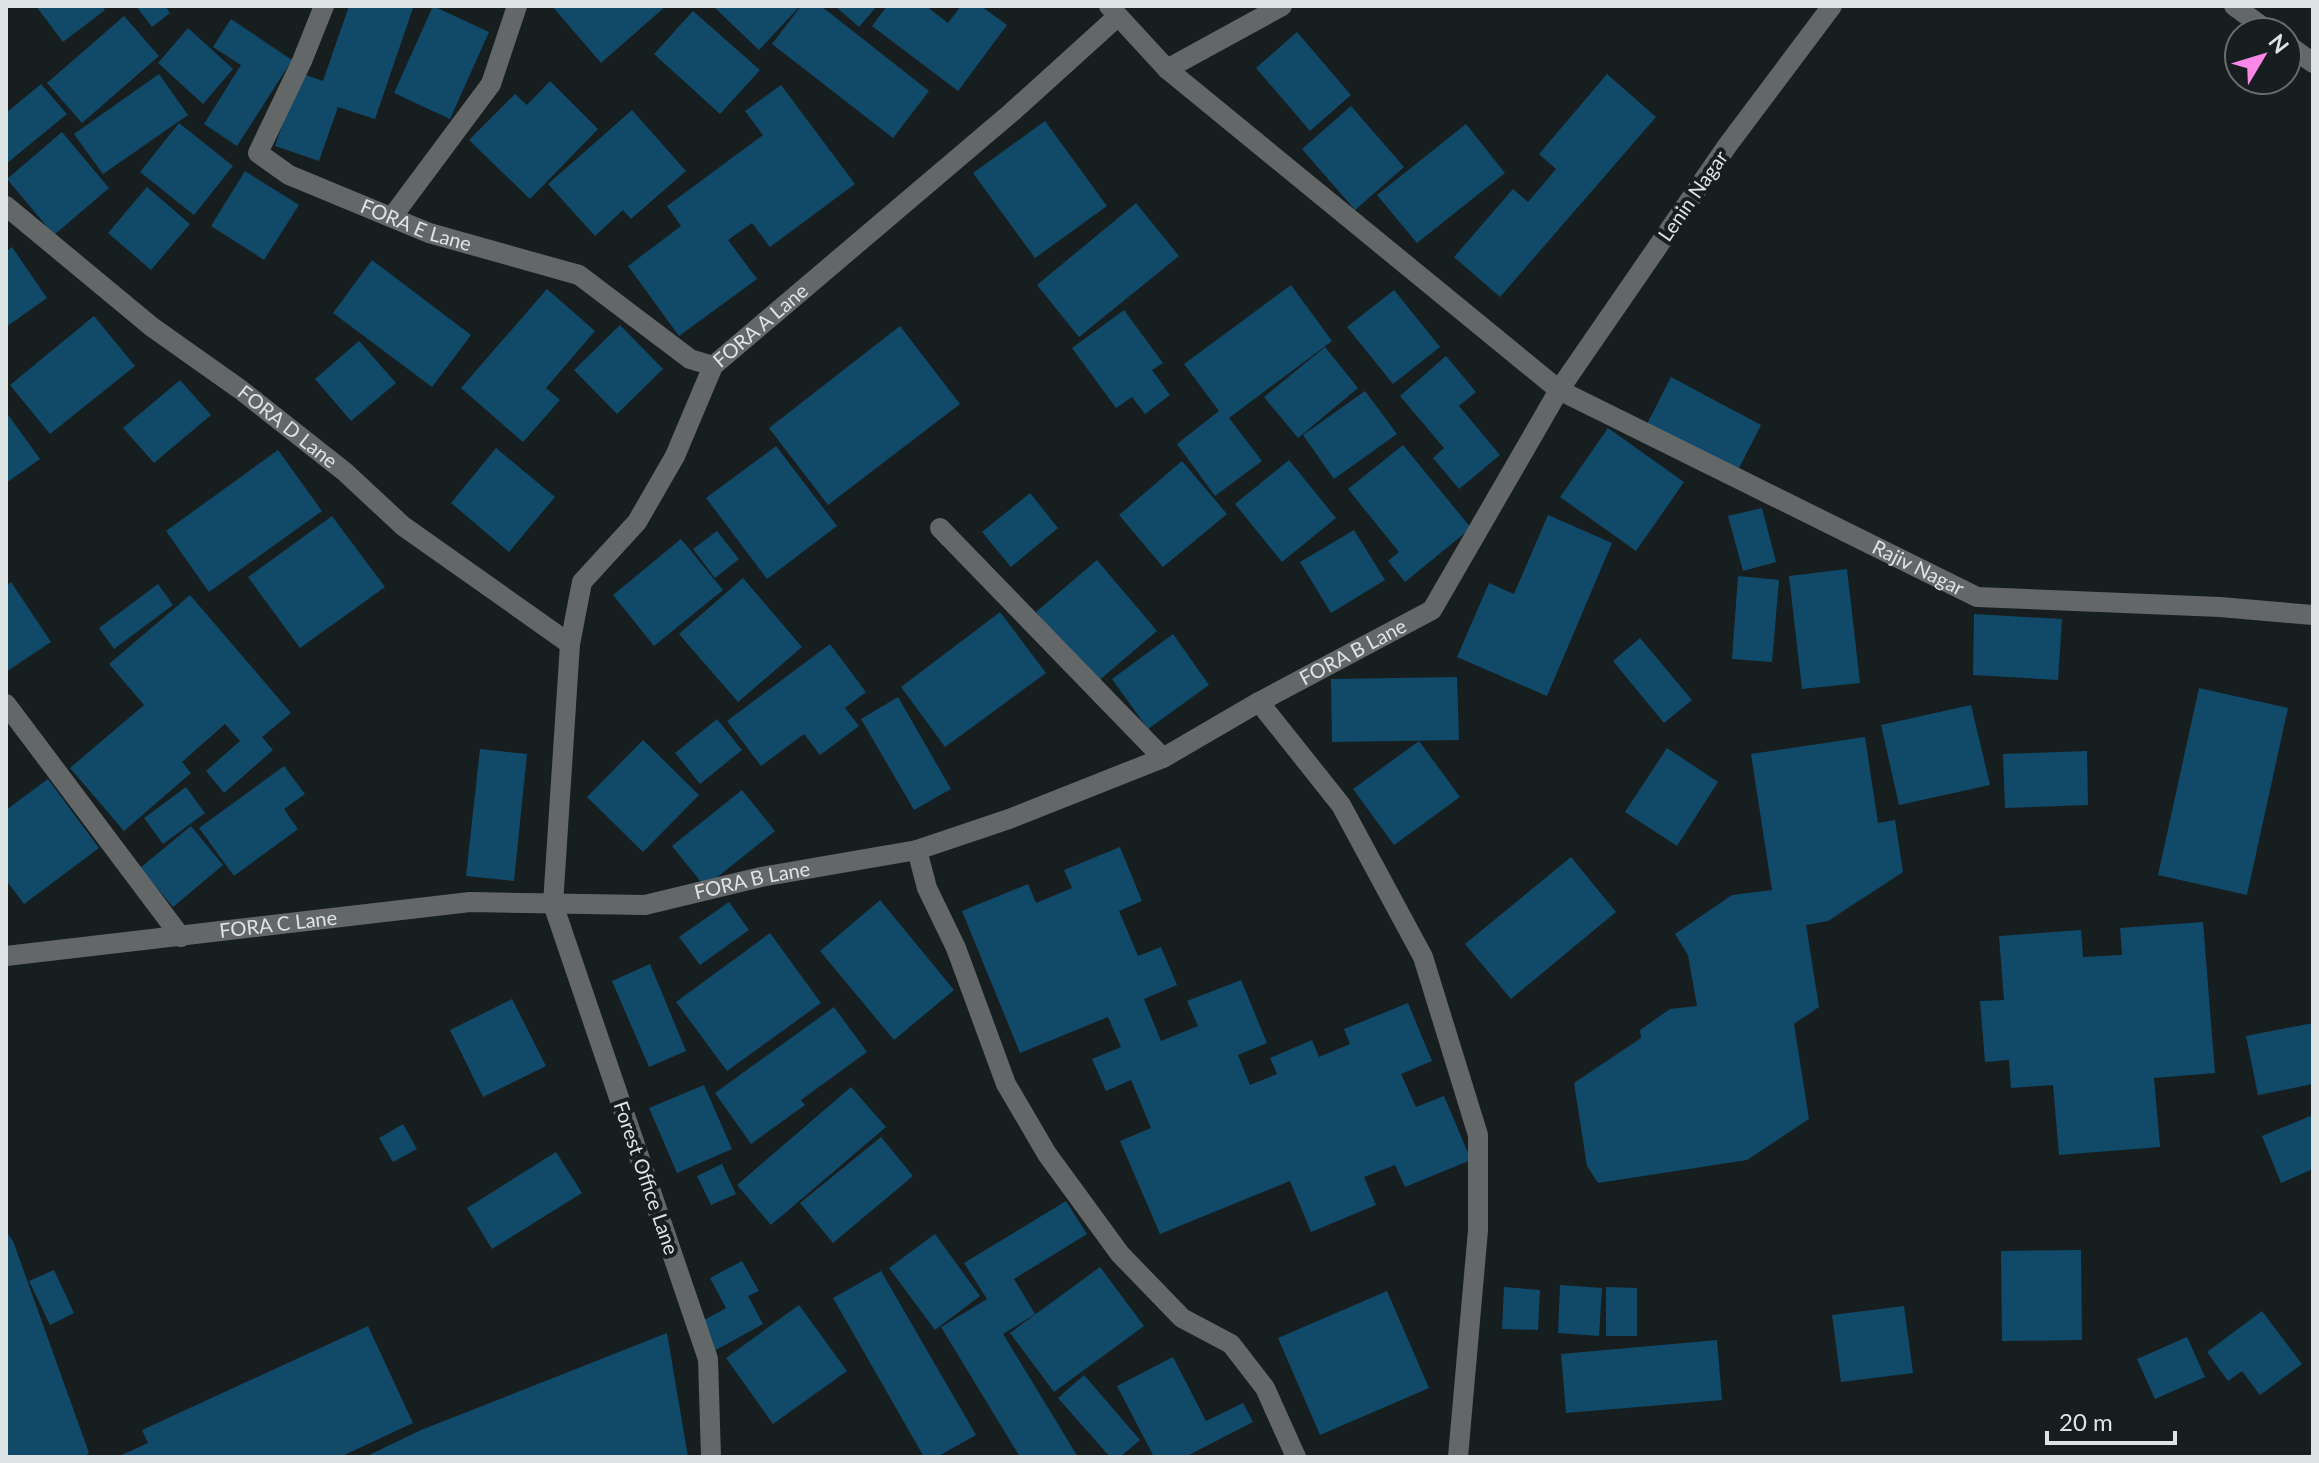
<svg xmlns="http://www.w3.org/2000/svg" width="2319" height="1463" font-family="Lato,sans-serif">
	<style>
		.building { fill: #114969 }
		.lines { fill: none; stroke-linecap: round; stroke-linejoin: round }
		.minor { stroke: #646767; stroke-width: 20 }
		.labels { text-anchor: middle; stroke-width: 8; stroke-linejoin: round; paint-order: stroke }
		.street-label { font-size: 20px; fill: #dee3e4; stroke: #171e20 }
	</style>
	<rect width="100%" height="100%" fill="#171e20"/>
	<path class="building" d="M 36,6 L 102,6 L 105,10 L 63,42 Z
		M 136,6 L 165,6 L 170,13 L 152,27 Z
		M 349,6 L 406,6 L 413,8 L 375,119 L 338,107 L 319,161 L 275,146 L 300,73 L 323,81 Z
		M 433,6 L 489,32 L 450,119 L 394,93 Z
		M 552,6 L 666,6 L 601,63 Z
		M 713,6 L 800,6 L 759,50 Z
		M 801,6 L 821,6 L 929,91 L 893,138 L 772,44 Z
		M 835,6 L 877,6 L 859,27 Z
		M 887,6 L 926,6 L 948,23 L 961,6 L 981,6 L 1007,25 L 958,91 L 872,26 Z
		M 693,11 L 760,70 L 720,114 L 654,54 Z
		M 124,16 L 159,56 L 82,123 L 47,83 Z
		M 231,19 L 292,60 L 237,146 L 204,124 L 241,65 L 213,47 Z
		M 188,28 L 233,69 L 203,104 L 158,63 Z
		M 1297,32 L 1351,95 L 1310,131 L 1256,68 Z
		M 159,74 L 188,115 L 103,174 L 74,134 Z
		M 1607,74 L 1656,117 L 1500,297 L 1454,257 L 1513,189 L 1528,202 L 1556,169 L 1539,154 Z
		M 550,81 L 598,129 L 530,199 L 469,140 L 515,94 L 527,105 Z
		M 41,84 L 67,114 L 6,164 L 6,113 Z
		M 781,85 L 855,184 L 770,247 L 752,223 L 728,240 L 757,279 L 679,336 L 628,266 L 681,226 L 667,206 L 763,135 L 745,111 Z
		M 1351,106 L 1404,167 L 1355,210 L 1302,149 Z
		M 632,110 L 686,171 L 631,219 L 623,210 L 595,236 L 548,184 Z
		M 1045,121 L 1107,206 L 1035,258 L 973,173 Z
		M 179,123 L 233,166 L 194,215 L 140,172 Z
		M 1466,124 L 1505,173 L 1417,243 L 1377,195 Z
		M 62,132 L 109,188 L 54,235 L 7,179 Z
		M 245,171 L 299,205 L 264,260 L 211,226 Z
		M 147,187 L 190,224 L 151,270 L 108,233 Z
		M 1136,203 L 1179,256 L 1079,337 L 1037,285 Z
		M 12,247 L 47,298 L 6,327 L 6,252 Z
		M 372,260 L 471,335 L 432,387 L 333,313 Z
		M 1291,285 L 1332,341 L 1229,418 L 1262,461 L 1215,496 L 1177,444 L 1219,411 L 1184,364 Z
		M 547,289 L 595,331 L 546,388 L 560,400 L 523,442 L 461,388 Z
		M 1394,290 L 1440,347 L 1393,384 L 1347,327 Z
		M 1124,310 L 1163,363 L 1152,370 L 1170,395 L 1145,414 L 1132,397 L 1116,408 L 1072,348 Z
		M 94,316 L 135,366 L 50,434 L 10,385 Z
		M 620,325 L 663,369 L 617,414 L 574,370 Z
		M 900,326 L 960,404 L 828,505 L 769,428 Z
		M 359,341 L 396,383 L 351,421 L 315,379 Z
		M 1325,347 L 1358,388 L 1298,438 L 1264,397 Z
		M 1446,356 L 1476,392 L 1459,406 L 1500,455 L 1459,489 L 1433,458 L 1444,448 L 1400,396 Z
		M 1671,377 L 1761,425 L 1737,472 L 1647,424 Z
		M 180,380 L 211,415 L 154,463 L 123,428 Z
		M 1365,391 L 1397,434 L 1334,479 L 1303,435 Z
		M 6,412 L 40,459 L 6,483 Z
		M 1608,428 L 1684,482 L 1636,551 L 1560,497 Z
		M 1403,445 L 1471,528 L 1405,582 L 1388,561 L 1399,552 L 1348,489 Z
		M 776,446 L 837,526 L 767,579 L 706,498 Z
		M 496,448 L 555,497 L 509,552 L 451,503 Z
		M 278,450 L 322,511 L 209,592 L 166,531 Z
		M 1289,460 L 1336,518 L 1282,562 L 1235,504 Z
		M 1182,461 L 1227,514 L 1163,567 L 1119,515 Z
		M 1030,493 L 1058,528 L 1011,567 L 982,532 Z
		M 1762,508 L 1776,562 L 1743,571 L 1728,516 Z
		M 1548,515 L 1612,543 L 1547,696 L 1457,657 L 1489,583 L 1514,594 Z
		M 332,516 L 385,587 L 300,648 L 248,577 Z
		M 1354,530 L 1385,580 L 1331,613 L 1300,562 Z
		M 717,531 L 739,559 L 715,578 L 693,549 Z
		M 681,539 L 723,590 L 654,646 L 613,595 Z
		M 1097,560 L 1157,631 L 1096,683 L 1036,612 Z
		M 1847,569 L 1860,683 L 1802,689 L 1789,576 Z
		M 1738,576 L 1779,580 L 1772,662 L 1732,659 Z
		M 743,578 L 802,647 L 738,702 L 679,634 Z
		M 11,582 L 51,642 L 6,672 L 6,586 Z
		M 158,584 L 173,605 L 114,649 L 99,628 Z
		M 190,595 L 291,713 L 262,737 L 273,750 L 224,793 L 206,771 L 240,741 L 225,724 L 182,762 L 191,773 L 124,831 L 70,768 L 144,705 L 109,664 Z
		M 1000,612 L 1046,673 L 945,747 L 901,687 Z
		M 1974,614 L 2062,619 L 2058,680 L 1973,675 Z
		M 1173,634 L 1209,685 L 1148,729 L 1112,679 Z
		M 1640,638 L 1692,700 L 1664,723 L 1613,661 Z
		M 830,644 L 866,692 L 845,708 L 859,726 L 820,755 L 804,734 L 761,766 L 727,721 Z
		M 1457,677 L 1459,740 L 1332,742 L 1331,679 Z
		M 2199,688 L 2288,708 L 2247,895 L 2158,875 Z
		M 898,697 L 951,789 L 914,810 L 861,719 Z
		M 1971,705 L 1990,785 L 1899,805 L 1881,725 Z
		M 717,719 L 742,750 L 700,784 L 675,753 Z
		M 1865,737 L 1878,823 L 1895,820 L 1903,872 L 1828,921 L 1806,925 L 1819,1007 L 1794,1024 L 1809,1119 L 1747,1160 L 1598,1183 L 1587,1166 L 1574,1083 L 1641,1038 L 1640,1030 L 1670,1009 L 1697,1006 L 1688,955 L 1675,934 L 1732,895 L 1772,890 L 1751,754 Z
		M 643,740 L 699,795 L 643,852 L 587,797 Z
		M 1419,741 L 1460,797 L 1394,845 L 1353,789 Z
		M 1667,748 L 1718,782 L 1677,846 L 1625,812 Z
		M 480,749 L 527,754 L 514,881 L 466,876 Z
		M 2087,751 L 2088,805 L 2005,808 L 2003,754 Z
		M 284,766 L 305,794 L 284,809 L 298,829 L 234,876 L 199,828 Z
		M 48,779 L 99,848 L 24,904 L 6,880 L 6,810 Z
		M 186,787 L 205,813 L 163,844 L 144,818 Z
		M 742,790 L 775,831 L 705,887 L 672,846 Z
		M 191,826 L 223,865 L 173,907 L 140,868 Z
		M 1120,847 L 1142,901 L 1119,911 L 1138,956 L 1161,947 L 1177,985 L 1144,999 L 1161,1041 L 1198,1026 L 1187,1001 L 1241,980 L 1267,1043 L 1238,1055 L 1250,1085 L 1277,1074 L 1270,1058 L 1312,1040 L 1319,1057 L 1350,1044 L 1344,1029 L 1408,1003 L 1432,1061 L 1401,1074 L 1416,1107 L 1444,1096 L 1471,1160 L 1405,1187 L 1395,1165 L 1364,1177 L 1376,1205 L 1311,1232 L 1290,1181 L 1160,1234 L 1120,1141 L 1151,1128 L 1131,1080 L 1106,1091 L 1092,1059 L 1121,1047 L 1108,1017 L 1020,1053 L 962,911 L 1028,884 L 1036,903 L 1072,888 L 1064,870 Z
		M 1571,857 L 1616,912 L 1511,999 L 1465,944 Z
		M 880,900 L 954,990 L 894,1040 L 820,951 Z
		M 729,902 L 749,930 L 700,965 L 679,937 Z
		M 2203,922 L 2215,1073 L 2154,1078 L 2160,1147 L 2059,1155 L 2053,1085 L 2011,1088 L 2009,1060 L 1985,1062 L 1980,1001 L 2004,1000 L 1999,936 L 2081,930 L 2083,957 L 2122,955 L 2120,928 Z
		M 770,933 L 821,1003 L 727,1071 L 676,1002 Z
		M 650,964 L 686,1051 L 649,1067 L 612,981 Z
		M 512,999 L 546,1066 L 483,1097 L 450,1030 Z
		M 834,1007 L 867,1052 L 801,1100 L 805,1105 L 751,1144 L 715,1093 Z
		M 2313,1023 L 2313,1084 L 2258,1095 L 2246,1036 Z
		M 704,1085 L 732,1149 L 677,1173 L 649,1108 Z
		M 851,1087 L 886,1127 L 771,1225 L 737,1185 Z
		M 2313,1115 L 2313,1169 L 2281,1183 L 2262,1136 Z
		M 403,1124 L 417,1149 L 393,1162 L 379,1138 Z
		M 881,1137 L 913,1176 L 833,1243 L 800,1203 Z
		M 556,1152 L 582,1193 L 492,1249 L 467,1208 Z
		M 722,1164 L 736,1194 L 711,1205 L 697,1176 Z
		M 1066,1201 L 1087,1234 L 1014,1279 L 1035,1314 L 1003,1334 L 1078,1457 L 1020,1457 L 941,1327 L 987,1299 L 964,1263 Z
		M 6,1231 L 13,1241 L 89,1453 L 85,1457 L 6,1457 Z
		M 935,1234 L 980,1296 L 935,1330 L 889,1268 Z
		M 2081,1250 L 2082,1340 L 2002,1341 L 2001,1251 Z
		M 742,1261 L 759,1291 L 748,1296 L 763,1324 L 714,1351 L 699,1323 L 726,1308 L 710,1278 Z
		M 1100,1267 L 1144,1326 L 1054,1392 L 1010,1333 Z
		M 54,1270 L 74,1313 L 50,1325 L 29,1281 Z
		M 881,1271 L 976,1435 L 937,1457 L 924,1457 L 833,1298 Z
		M 1560,1285 L 1602,1288 L 1599,1336 L 1558,1333 Z
		M 1504,1287 L 1540,1290 L 1538,1330 L 1502,1329 Z
		M 1606,1287 L 1637,1288 L 1637,1336 L 1606,1336 Z
		M 1387,1291 L 1429,1388 L 1320,1435 L 1278,1338 Z
		M 799,1305 L 847,1371 L 773,1424 L 726,1358 Z
		M 1904,1306 L 1913,1373 L 1841,1382 L 1832,1315 Z
		M 2262,1311 L 2302,1364 L 2260,1395 L 2242,1371 L 2228,1381 L 2207,1352 Z
		M 368,1326 L 413,1423 L 340,1457 L 117,1457 L 148,1443 L 142,1430 Z
		M 667,1333 L 688,1457 L 365,1457 L 421,1430 Z
		M 2187,1337 L 2205,1377 L 2155,1399 L 2137,1359 Z
		M 1717,1340 L 1722,1400 L 1566,1413 L 1561,1354 Z
		M 1173,1357 L 1206,1421 L 1243,1403 L 1253,1422 L 1185,1457 L 1154,1457 L 1117,1386 Z
		M 1084,1375 L 1140,1440 L 1120,1457 L 1110,1457 L 1058,1398 Z"/>
	<g class="lines">
		<g class="minor">
			<path id="s1" d="M 324,6 L 302,61 L 258,153 L 289,175 L 429,233 L 579,275 L 690,359 L 713,366"/>
			<path id="s2" d="M 1832,6 L 1727,146 L 1559,390 L 1977,597 L 2220,607 L 2313,615"/>
			<path d="M 2234,6 L 2270,32"/>
			<path d="M 2287,44 L 2313,63"/>
			<path d="M 1167,69 L 1282,6"/>
			<path id="s3" d="M 6,206 L 152,327 L 241,390 L 345,472 L 403,526 L 570,644"/>
			<path d="M 392,217 L 491,84 L 517,6"/>
			<path d="M 940,528 L 1163,758"/>
			<path d="M 1259,702 L 1341,805 L 1423,957 L 1478,1135 L 1478,1230 L 1458,1457"/>
			<path d="M 6,704 L 181,937"/>
			<path d="M 917,850 L 927,888 L 956,948 L 1006,1084 L 1047,1154 L 1120,1254 L 1182,1318 L 1231,1344 L 1265,1388 L 1296,1457"/>
			<path id="s4" d="M 6,956 L 470,902 L 645,905 L 761,877 L 917,850 L 1009,819 L 1163,758 L 1259,702 L 1432,610 L 1559,390 L 1167,69 L 1109,6"/>
			<path id="s5" d="M 711,1457 L 708,1359 L 553,904 L 570,644 L 582,582 L 637,522 L 675,456 L 713,366 L 1012,112 L 1117,17"/>
		</g>
	</g>
	<g class="labels">
		<g class="street-label">
			<text transform="translate(1693 196) rotate(-55)" y="7">Lenin Nagar</text>
			<text dy="7" stroke="none"><textPath href="#s1" startOffset="336">FORA E Lane</textPath></text>
			<text dy="7" stroke="none"><textPath href="#s5" startOffset="1220">FORA A Lane</textPath></text>
			<text dy="7" stroke="none"><textPath href="#s3" startOffset="358">FORA D Lane</textPath></text>
			<text dy="7" stroke="none"><textPath href="#s2" startOffset="872">Rajiv Nagar</textPath></text>
			<text dy="7" stroke="none"><textPath href="#s4" startOffset="1400">FORA B Lane</textPath></text>
			<text dy="7" stroke="none"><textPath href="#s4" startOffset="752">FORA B Lane</textPath></text>
			<text dy="7" stroke="none"><textPath href="#s4" startOffset="274">FORA C Lane</textPath></text>
			<text transform="translate(646 1178) rotate(71)" y="7">Forest Office Lane</text>
		</g>
	</g>
	<rect width="2319" height="1463" fill="none" stroke="#dee3e4" stroke-width="16"/>
	<g transform="translate(2263 56) rotate(52)"><circle r="38" fill="#171e20" stroke="#676d6e" stroke-width="2"/>
	<path d="M0-6L14 30L0 20L-14 30Z" fill="#fb87e6"/>
	<text y="-12" font-size="22" font-weight="bold" text-anchor="middle" fill="#dee3e4">N</text>
	</g>
	<path d="M2047 1431v12h128v-12" fill="none" stroke="#dee3e4" stroke-width="4"/>
	<text x="2059" y="1431" font-size="24" fill="#dee3e4" stroke="#171e20" stroke-width="6" paint-order="stroke">20 m</text>
</svg>
